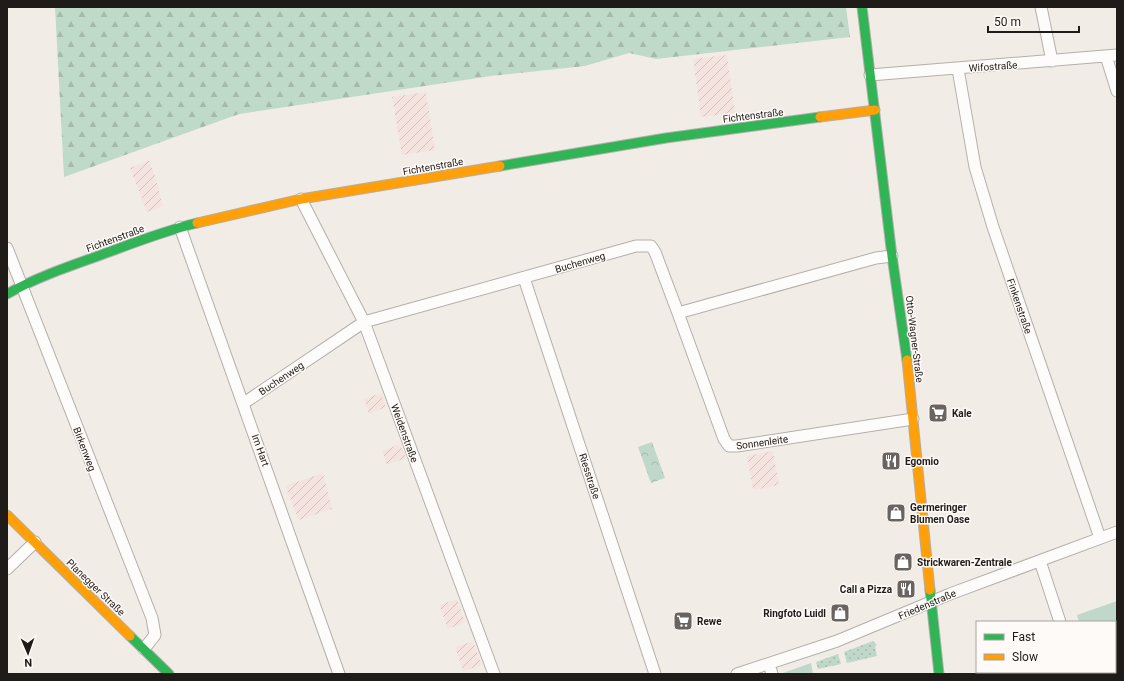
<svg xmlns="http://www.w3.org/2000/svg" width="1124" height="681" font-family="Roboto,sans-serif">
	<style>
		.industrial { fill: url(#industrial-furrows) }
		.grass { fill: url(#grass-dots) }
		.forest { fill: url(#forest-firs) }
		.park { fill: url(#park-crowns) }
		.garden { fill: #bfd8c9 }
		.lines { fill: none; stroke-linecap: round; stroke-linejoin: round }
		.street-casing { stroke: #b3afab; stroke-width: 13 }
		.fast-casing { stroke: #b3afab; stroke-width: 11 }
		.slow-casing { stroke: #b3afab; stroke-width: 11 }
		.street { stroke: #fdfcfb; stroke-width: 11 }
		.fast { stroke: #30b455; stroke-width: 9 }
		.slow { stroke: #ff9f0a; stroke-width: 9 }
		.labels { text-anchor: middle; stroke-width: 3; stroke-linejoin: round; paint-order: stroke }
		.street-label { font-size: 10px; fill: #1f1b18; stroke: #fefaf7 }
		.poi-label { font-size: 10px; font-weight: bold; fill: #1f1b18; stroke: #fefaf7; text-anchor: start }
	</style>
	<defs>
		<pattern id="industrial-furrows" width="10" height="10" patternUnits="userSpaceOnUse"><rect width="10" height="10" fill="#f5e3e0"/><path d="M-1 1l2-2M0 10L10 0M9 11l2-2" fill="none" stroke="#d2c2bf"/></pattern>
		<pattern id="grass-dots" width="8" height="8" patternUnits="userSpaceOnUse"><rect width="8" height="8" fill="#bfd8c9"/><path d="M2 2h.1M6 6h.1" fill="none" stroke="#a4b9ac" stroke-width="1.8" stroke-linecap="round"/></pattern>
		<pattern id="forest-firs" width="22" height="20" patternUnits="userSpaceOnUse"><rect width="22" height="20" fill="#c0daca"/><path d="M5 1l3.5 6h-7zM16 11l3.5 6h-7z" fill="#a5baad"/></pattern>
		<pattern id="park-crowns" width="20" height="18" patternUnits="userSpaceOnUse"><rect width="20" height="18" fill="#bfd8c9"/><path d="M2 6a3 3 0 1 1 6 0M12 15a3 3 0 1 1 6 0" fill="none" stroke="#a4b9ac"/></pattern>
	</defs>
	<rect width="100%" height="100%" fill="#f2ece7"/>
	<path class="industrial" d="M 727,55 L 735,113 L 701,117 L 693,59 Z
		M 426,92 L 435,150 L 402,155 L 392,97 Z
		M 149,160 L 155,176 L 163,206 L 147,212 L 130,168 Z
		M 381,393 L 386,407 L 369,414 L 364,399 Z
		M 400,444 L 406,458 L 387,465 L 382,451 Z
		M 773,451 L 779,485 L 753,490 L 747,456 Z
		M 323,473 L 332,509 L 299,520 L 285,486 Z
		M 457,599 L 465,622 L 448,629 L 439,605 Z
		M 473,641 L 482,665 L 463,671 L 455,647 Z"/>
	<path class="grass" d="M 873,641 L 877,645 L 875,646 L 877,656 L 847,663 L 844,652 Z
		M 838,654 L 841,664 L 818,669 L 816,662 Z"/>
	<path class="forest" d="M 55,7 L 846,7 L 850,37 L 656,59 L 629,53 L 585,66 L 491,76 L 239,114 L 64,177 Z"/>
	<path class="park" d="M 652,442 L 665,478 L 651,483 L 638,447 Z"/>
	<path class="garden" d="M 1117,601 L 1117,640 L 1115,641 L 1115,622 L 1079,622 L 1077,615 Z
		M 811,663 L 813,674 L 780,674 Z"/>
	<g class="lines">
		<g class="street-casing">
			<path id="street" d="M 1041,7 L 1052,61
				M 1106,56 L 1117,91
				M 958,69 L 975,167 L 993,227 L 1100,538
				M 870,75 L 1117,55
				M 301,199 L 364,322 L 494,674
				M 180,227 L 339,674
				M 7,248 L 152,618 L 155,635 L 144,649
				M 524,278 L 655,674
				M 678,313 L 724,439 L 729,446 L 737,446 L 913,419
				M 244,403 L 364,322 L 636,246 L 651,246 L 655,252 L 678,313 L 876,258 L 892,256
				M 1040,561 L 1060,622
				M 7,569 L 35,542
				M 769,664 L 772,674
				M 1077,672 L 1078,674
				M 737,674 L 837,641 L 950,594 L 1117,532"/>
		</g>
		<g class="fast-casing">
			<path id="fast" d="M 862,7 L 892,256 L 907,360
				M 500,166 L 666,138 L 820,117
				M 7,294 C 35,278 67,267 98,256 C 131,244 163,231 197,223
				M 930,590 L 939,674
				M 130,636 L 169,674"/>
		</g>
		<g class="slow-casing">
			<path id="slow" d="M 820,117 L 875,110
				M 197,223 L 301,199 L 500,166
				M 907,360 L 930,590
				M 7,515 L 130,636"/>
		</g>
		<use href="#street" class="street"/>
		<use href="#fast" class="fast"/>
		<use href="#slow" class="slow"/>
	</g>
	<defs>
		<g id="supermarket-square" transform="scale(1)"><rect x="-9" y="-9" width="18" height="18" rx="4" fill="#696460" stroke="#fefaf7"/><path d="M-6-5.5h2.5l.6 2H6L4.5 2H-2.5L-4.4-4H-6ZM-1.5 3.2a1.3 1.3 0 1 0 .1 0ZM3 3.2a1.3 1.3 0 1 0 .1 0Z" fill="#fff"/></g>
		<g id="restaurant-square" transform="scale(1)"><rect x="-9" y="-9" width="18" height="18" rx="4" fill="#696460" stroke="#fefaf7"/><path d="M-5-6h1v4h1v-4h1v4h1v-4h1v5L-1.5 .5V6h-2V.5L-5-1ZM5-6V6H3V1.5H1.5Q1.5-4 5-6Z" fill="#fff"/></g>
		<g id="shop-square" transform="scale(1)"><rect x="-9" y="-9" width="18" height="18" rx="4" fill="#696460" stroke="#fefaf7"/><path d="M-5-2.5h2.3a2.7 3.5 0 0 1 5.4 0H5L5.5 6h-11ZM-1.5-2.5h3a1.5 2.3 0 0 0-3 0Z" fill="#fff"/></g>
	</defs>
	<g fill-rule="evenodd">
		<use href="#supermarket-square" x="938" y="413"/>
		<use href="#restaurant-square" x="891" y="461"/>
		<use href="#shop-square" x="896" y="513"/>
		<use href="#shop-square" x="903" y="562"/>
		<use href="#restaurant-square" x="906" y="589"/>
		<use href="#shop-square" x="840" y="613"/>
		<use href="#supermarket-square" x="683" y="621"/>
	</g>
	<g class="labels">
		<g class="street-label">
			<text transform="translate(993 66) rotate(-4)" y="4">Wifostraße</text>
			<text transform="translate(753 115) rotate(-7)" y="4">Fichtenstraße</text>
			<text transform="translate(433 166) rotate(-10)" y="4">Fichtenstraße</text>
			<text transform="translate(115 238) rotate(-20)" y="4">Fichtenstraße</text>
			<text transform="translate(580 262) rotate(-16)" y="4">Buchenweg</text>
			<text transform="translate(1020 306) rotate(71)" y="4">Finkenstraße</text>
			<text transform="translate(915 339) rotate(83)" y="4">Otto-Wagner-Straße</text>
			<text transform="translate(281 378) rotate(-34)" y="4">Buchenweg</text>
			<text transform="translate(405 433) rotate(70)" y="4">Weidenstraße</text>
			<text transform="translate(762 442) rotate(-8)" y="4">Sonnenleite</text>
			<text transform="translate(85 449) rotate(69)" y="4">Birkenweg</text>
			<text transform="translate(261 450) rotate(70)" y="4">Im Hart</text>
			<text transform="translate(590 476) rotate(72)" y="4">Riesstraße</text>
			<text transform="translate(96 587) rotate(44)" y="4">Planegger Straße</text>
			<text transform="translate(927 604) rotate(-23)" y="4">Friedenstraße</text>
		</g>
		<g class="poi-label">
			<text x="952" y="417">Kale</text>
			<text x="905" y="465">Egomio</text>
			<text x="910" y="511">Germeringer<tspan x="910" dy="12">Blumen Oase</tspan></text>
			<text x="917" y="566">Strickwaren-Zentrale</text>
			<text x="892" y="593" text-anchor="end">Call a Pizza</text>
			<text x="826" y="617" text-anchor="end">Ringfoto Luidl</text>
			<text x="697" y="625">Rewe</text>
		</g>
	</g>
	<rect width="1124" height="681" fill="none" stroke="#1f1b18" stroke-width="16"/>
	<rect x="976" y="621" width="140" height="52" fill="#fefaf7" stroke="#a5a19e"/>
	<rect x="984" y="634" width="20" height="6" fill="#30b455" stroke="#a5a19e"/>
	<text x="1012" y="641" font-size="12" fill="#1f1b18">Fast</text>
	<rect x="984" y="654" width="20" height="6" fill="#ff9f0a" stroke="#a5a19e"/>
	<text x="1012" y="661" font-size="12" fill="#1f1b18">Slow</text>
	<g transform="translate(28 653) rotate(178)" stroke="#fefaf7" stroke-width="3" paint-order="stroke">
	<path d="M0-3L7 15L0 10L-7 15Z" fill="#1f1b18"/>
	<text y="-6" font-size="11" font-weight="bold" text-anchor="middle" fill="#1f1b18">N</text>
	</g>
	<path d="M988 26v6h91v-6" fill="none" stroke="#1f1b18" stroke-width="2"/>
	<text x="994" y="26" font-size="12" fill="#1f1b18" stroke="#fefaf7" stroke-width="3" paint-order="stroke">50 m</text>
</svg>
